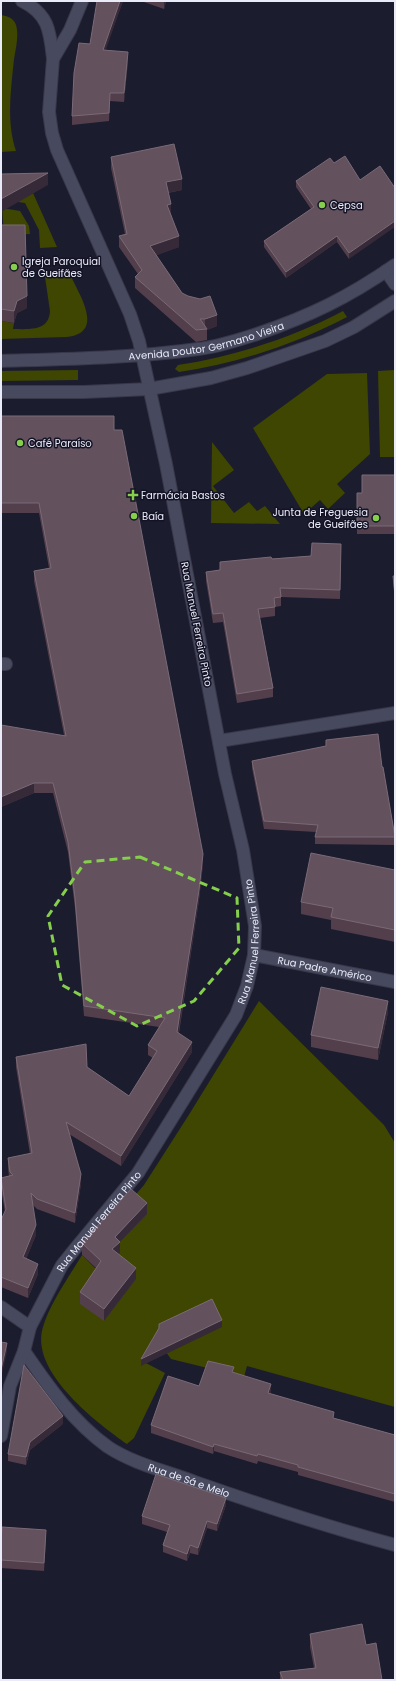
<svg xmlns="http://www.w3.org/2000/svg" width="396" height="1681" font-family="Poppins,sans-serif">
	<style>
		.green { fill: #3f4601 }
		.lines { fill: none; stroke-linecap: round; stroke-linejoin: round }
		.street-casing { stroke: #393849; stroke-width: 14 }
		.secondary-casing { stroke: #393849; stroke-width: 14 }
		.street { stroke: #47495f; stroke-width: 12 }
		.secondary { stroke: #47495f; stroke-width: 12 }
		.wall { fill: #533f4b }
		.shaded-wall { fill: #362938 }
		.building { fill: #64515e; stroke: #796a76 }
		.marked { fill: none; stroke: #85cf4d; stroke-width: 3; stroke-dasharray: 8 5; stroke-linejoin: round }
		.poi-dot { fill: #85cf4d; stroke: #131325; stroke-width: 1.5 }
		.labels { text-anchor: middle; stroke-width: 3; stroke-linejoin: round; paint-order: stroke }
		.poi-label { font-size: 10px; fill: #eaebf9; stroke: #131325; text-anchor: start }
		.street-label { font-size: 10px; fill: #eaebf9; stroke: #131325 }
	</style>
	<rect width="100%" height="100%" fill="#1c1c2f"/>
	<path class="green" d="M 1,15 C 7,16 14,18 16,25 C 19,35 16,48 14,59 C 11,90 6,121 16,151 L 1,152 Z
		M 29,184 L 57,247 L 40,248 L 39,230 L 25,203 L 18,202 Z
		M 2,208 L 20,211 L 29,226 L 30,234 L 4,235 Z
		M 70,274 C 79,295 106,333 66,337 L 1,339 L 1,321 L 14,323 L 13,329 C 28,329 49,332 50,311 L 45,277 Z
		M 343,311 L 347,317 C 295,344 237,364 179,372 L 175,369 L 178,365 C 235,356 292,338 343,311 Z
		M 78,370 L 78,380 L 1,381 L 1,371 Z
		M 394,370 L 395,457 L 380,457 L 378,371 Z
		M 367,373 L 370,454 L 337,484 L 345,493 L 328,509 L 320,500 L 304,514 L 253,428 L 327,374 Z
		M 212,442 L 234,470 L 213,486 L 234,513 L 249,502 L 257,511 L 265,506 L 280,524 L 211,523 Z
		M 259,1001 L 384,1125 L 395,1143 L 395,1407 L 247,1366 L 244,1377 L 171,1359 L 157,1340 L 144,1362 L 165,1373 L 134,1438 L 127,1444 C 96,1422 29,1371 43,1327 C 49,1305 70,1275 82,1255 L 100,1273 L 112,1261 L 131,1200 L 144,1185 L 190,1113 Z"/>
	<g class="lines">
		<g class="street-casing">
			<g id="street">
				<path d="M 22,1 C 49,14 50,32 53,59"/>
				<path d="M 1,664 L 6,664"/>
				<path d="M 219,741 L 395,713"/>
				<path id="s1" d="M 254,955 L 395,982"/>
				<path d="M 1,1307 L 30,1327"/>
				<path id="s2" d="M 24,1351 C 48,1386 73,1422 108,1447 C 134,1464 166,1471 195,1482 C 261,1505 328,1527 395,1545"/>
				<path id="s3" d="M 1,1436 L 10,1386 L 24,1351 L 30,1327 L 62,1265 L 74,1250 L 138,1173 L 236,1015 L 247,986 L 254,955 L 255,926 L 243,850 L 225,774 L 166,464 L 139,341 L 130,314 L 57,150 L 52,133 L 49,112 L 53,59 L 70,30 L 82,1"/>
			</g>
		</g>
		<g class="secondary-casing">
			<g id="secondary">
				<path d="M 386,271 L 395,284"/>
				<path id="s4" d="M 1,361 C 67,359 133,358 198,349 C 218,347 238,340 257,334 C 310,316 349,297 395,265"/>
				<path d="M 1,392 L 84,392 L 149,389 L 211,378 L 247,368 L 325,341 L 354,327 L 395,301"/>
			</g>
		</g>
		<use href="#street" class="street"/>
		<use href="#secondary" class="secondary"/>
	</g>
	<path class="wall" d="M 97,1 L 123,1 L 105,50 L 128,61 L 124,102 L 110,101 L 109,121 L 72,125 L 72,116 L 90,44 Z
		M 141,1 L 166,1 L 164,9 Z
		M 111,157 L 182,190 L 168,193 L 171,214 L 179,247 L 156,255 L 182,293 L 217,326 L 207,330 L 207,340 L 196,342 L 135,288 L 135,277 L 138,274 L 119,247 L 119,236 L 125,234 L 111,168 Z
		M 334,163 L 360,180 L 349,259 L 337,242 L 286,278 L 264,247 L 264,241 L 311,209 L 296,187 L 296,181 Z
		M 1,225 L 27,308 L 17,313 L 14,323 L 1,321 Z
		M 1,416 L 114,430 L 203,864 L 199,900 L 179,1033 L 192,1052 L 121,1166 L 69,1134 L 81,1184 L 75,1223 L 37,1209 L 33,1205 L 36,1235 L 26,1259 L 38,1274 L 28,1298 L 1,1287 L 1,1220 L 5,1212 L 1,1189 L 1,1178 L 9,1176 L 8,1168 L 8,1158 L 30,1154 L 16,1067 L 16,1057 L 87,1067 L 129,1096 L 153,1058 L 148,1055 L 148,1045 L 159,1027 L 84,1016 L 75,908 L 68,852 L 53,793 L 34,793 L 1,807 L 64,735 L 34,581 L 34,571 L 49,568 L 39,513 L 1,513 Z
		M 395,475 L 395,534 L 357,534 L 357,493 L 362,493 Z
		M 341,544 L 340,599 L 281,597 L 281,606 L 275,607 L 275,616 L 260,618 L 273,688 L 273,697 L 237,703 L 223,622 L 213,623 L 206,581 L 206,572 L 220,570 L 220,562 L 311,556 Z
		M 393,576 L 395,576 L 395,601 L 393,583 Z
		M 326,740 L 382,767 L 395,835 L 395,845 L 315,844 L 315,837 L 316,832 L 264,829 L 252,768 L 252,761 L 326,746 Z
		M 395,870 L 395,942 L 331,929 L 331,920 L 301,914 L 301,902 Z
		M 388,1012 L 378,1060 L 311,1047 L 311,1035 Z
		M 147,1214 L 120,1242 L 120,1253 L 119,1254 L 136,1279 L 104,1321 L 80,1304 L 80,1292 L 96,1268 L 82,1255 L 82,1243 Z
		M 234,1373 L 271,1391 L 270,1394 L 334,1418 L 395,1435 L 395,1502 L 298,1475 L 298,1472 L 258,1461 L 257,1464 L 214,1451 L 213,1454 L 151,1433 L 151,1425 L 199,1386 Z
		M 63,1424 L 30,1450 L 26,1465 L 8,1461 L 8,1454 Z
		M 226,1505 L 217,1531 L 207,1528 L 198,1555 L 190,1553 L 187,1561 L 163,1552 L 163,1545 L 167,1532 L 142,1524 L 142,1516 Z
		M 46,1538 L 44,1571 L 1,1568 L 1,1542 Z
		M 310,1634 L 366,1645 L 382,1680 L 280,1680 L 280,1672 L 314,1668 L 310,1647 Z"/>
	<path class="shaded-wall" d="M 120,1 L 123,1 L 103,58 L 103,50 Z
		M 164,1 L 166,1 L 164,9 Z
		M 128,52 L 128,61 L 124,102 L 124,93 Z
		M 48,173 L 48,185 L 1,212 L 1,199 Z
		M 182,179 L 182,190 L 166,193 L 166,182 Z
		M 171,204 L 171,215 L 167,205 Z
		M 395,221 L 395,227 L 349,259 L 349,253 Z
		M 179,236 L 179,247 L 150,258 L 150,246 Z
		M 337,236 L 337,242 L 286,278 L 286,272 Z
		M 27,296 L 27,308 L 17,313 L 14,323 L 14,311 L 17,301 Z
		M 217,315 L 217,326 L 207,330 L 207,329 L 205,329 L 205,319 Z
		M 2,704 L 2,714 L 1,721 L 1,711 Z
		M 34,783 L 34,793 L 1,807 L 1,797 Z
		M 203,854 L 203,864 L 199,900 L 177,1042 L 177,1032 Z
		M 388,1001 L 388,1012 L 378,1060 L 378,1048 Z
		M 192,1042 L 192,1052 L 121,1166 L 121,1156 Z
		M 81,1174 L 81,1184 L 75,1223 L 75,1213 Z
		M 147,1203 L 147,1214 L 120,1242 L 120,1253 L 112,1261 L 112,1249 L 115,1237 Z
		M 36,1225 L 36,1235 L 23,1267 L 23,1257 Z
		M 38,1264 L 38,1274 L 28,1298 L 28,1288 Z
		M 136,1268 L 136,1279 L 104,1321 L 104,1309 Z
		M 222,1320 L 222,1327 L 141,1366 L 141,1359 Z
		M 7,1343 L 7,1352 L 1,1378 L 1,1370 Z
		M 271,1384 L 271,1391 L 268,1401 L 268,1393 Z
		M 63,1416 L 63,1424 L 30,1450 L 26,1465 L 26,1457 L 30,1442 Z
		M 214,1444 L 214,1451 L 213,1454 L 213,1447 Z
		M 226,1498 L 226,1505 L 217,1531 L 217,1524 Z
		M 207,1521 L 207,1528 L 198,1555 L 198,1548 Z
		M 46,1530 L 46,1538 L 44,1571 L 44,1563 Z
		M 190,1545 L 190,1553 L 187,1561 L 187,1554 Z"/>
	<path class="building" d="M 97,1 L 120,1 L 103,50 L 128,52 L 124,93 L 110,93 L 109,113 L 72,116 L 74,73 L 79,43 L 90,44 Z
		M 174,144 L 182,179 L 166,182 L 171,204 L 167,205 L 179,236 L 150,246 L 182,293 L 188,296 L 200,299 L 210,296 L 217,315 L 205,319 L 200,319 L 207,329 L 196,330 L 135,277 L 142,270 L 119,236 L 127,234 L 111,157 Z
		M 345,156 L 360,180 L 380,166 L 395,188 L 395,221 L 349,253 L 337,236 L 286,272 L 264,241 L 314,207 L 296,181 L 330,158 L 334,163 Z
		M 48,173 L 1,199 L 1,174 Z
		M 1,225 L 25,225 L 27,296 L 17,301 L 14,311 L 1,309 Z
		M 1,416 L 114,416 L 114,430 L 122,430 L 203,854 L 199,890 L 177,1032 L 192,1042 L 121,1156 L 66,1122 L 81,1174 L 75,1213 L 37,1199 L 31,1193 L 36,1225 L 23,1257 L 38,1264 L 28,1288 L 1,1277 L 1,1220 L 6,1209 L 1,1178 L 13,1175 L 10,1172 L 8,1158 L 32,1153 L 16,1057 L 86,1044 L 87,1067 L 129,1096 L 157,1051 L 148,1045 L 165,1018 L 84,1006 L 75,898 L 68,842 L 53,783 L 34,783 L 1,797 L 1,725 L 66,736 L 34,571 L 51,568 L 39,503 L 1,503 Z
		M 362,475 L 395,475 L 395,526 L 357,526 L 357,493 L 362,493 Z
		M 312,543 L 341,544 L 340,590 L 280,588 L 281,597 L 274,598 L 275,607 L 258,609 L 273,688 L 237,694 L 223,613 L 213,614 L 206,572 L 220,570 L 220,562 L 271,557 L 272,559 L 311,556 Z
		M 393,576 L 395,576 L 395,594 Z
		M 378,734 L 382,767 L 383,767 L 395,837 L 315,837 L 318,825 L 264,821 L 252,761 L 326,746 L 326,740 Z
		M 311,853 L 395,870 L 395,930 L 331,917 L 333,908 L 301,902 Z
		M 321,987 L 388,1001 L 378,1048 L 311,1035 Z
		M 131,1189 L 147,1203 L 115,1237 L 120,1242 L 112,1249 L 136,1268 L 104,1309 L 80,1292 L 101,1261 L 82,1243 Z
		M 212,1299 L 222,1320 L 141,1359 L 159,1328 L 159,1324 Z
		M 1,1342 L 7,1343 L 1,1370 Z
		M 208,1361 L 234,1367 L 232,1372 L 271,1384 L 268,1393 L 334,1412 L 333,1418 L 395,1435 L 395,1494 L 298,1467 L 298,1465 L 258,1454 L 257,1456 L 214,1444 L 213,1447 L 151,1425 L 168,1376 L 199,1386 Z
		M 24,1365 L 63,1416 L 30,1442 L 26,1457 L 8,1454 Z
		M 156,1474 L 226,1498 L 217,1524 L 207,1521 L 198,1548 L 190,1545 L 187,1554 L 163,1545 L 170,1525 L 142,1516 Z
		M 2,1527 L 46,1530 L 44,1563 L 1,1560 L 1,1542 Z
		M 362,1624 L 366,1645 L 376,1643 L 382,1680 L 283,1680 L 280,1672 L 316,1668 L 310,1634 Z"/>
	<path class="marked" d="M 140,857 L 237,898 L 239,948 L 194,1001 L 137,1026 L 62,985 L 48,916 L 85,862 Z"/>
	<g class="poi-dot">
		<circle cx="322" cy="205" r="4"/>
		<circle cx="14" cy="267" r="4"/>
		<circle cx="20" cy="443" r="4"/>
		<path d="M131 489h4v4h4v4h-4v4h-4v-4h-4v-4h4z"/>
		<circle cx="134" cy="516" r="4"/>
		<circle cx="376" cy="518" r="4"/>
	</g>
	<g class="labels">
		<g class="poi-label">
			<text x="330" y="209">Cepsa</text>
			<text x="22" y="265">Igreja Paroquial<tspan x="22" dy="12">de Gueifães</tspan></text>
			<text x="28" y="447">Café Paraíso</text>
			<text x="141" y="499">Farmácia Bastos</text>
			<text x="368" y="516" text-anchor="end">Junta de Freguesia<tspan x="368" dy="12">de Gueifães</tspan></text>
			<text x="142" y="520">Baía</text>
		</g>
		<g class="street-label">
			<text dy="4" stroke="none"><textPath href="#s4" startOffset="207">Avenida Doutor Germano Vieira</textPath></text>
			<text transform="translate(197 624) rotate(79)" y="4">Rua Manuel Ferreira Pinto</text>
			<text dy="4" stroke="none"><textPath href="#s3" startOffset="564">Rua Manuel Ferreira Pinto</textPath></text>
			<text dy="4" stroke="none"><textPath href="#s1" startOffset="72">Rua Padre Américo</textPath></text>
			<text dy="4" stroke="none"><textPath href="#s3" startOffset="240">Rua Manuel Ferreira Pinto</textPath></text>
			<text dy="4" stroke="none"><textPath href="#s2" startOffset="216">Rua de Sá e Melo</textPath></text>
		</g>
	</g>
	<rect width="396" height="1681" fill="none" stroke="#eaebf9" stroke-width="4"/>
</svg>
